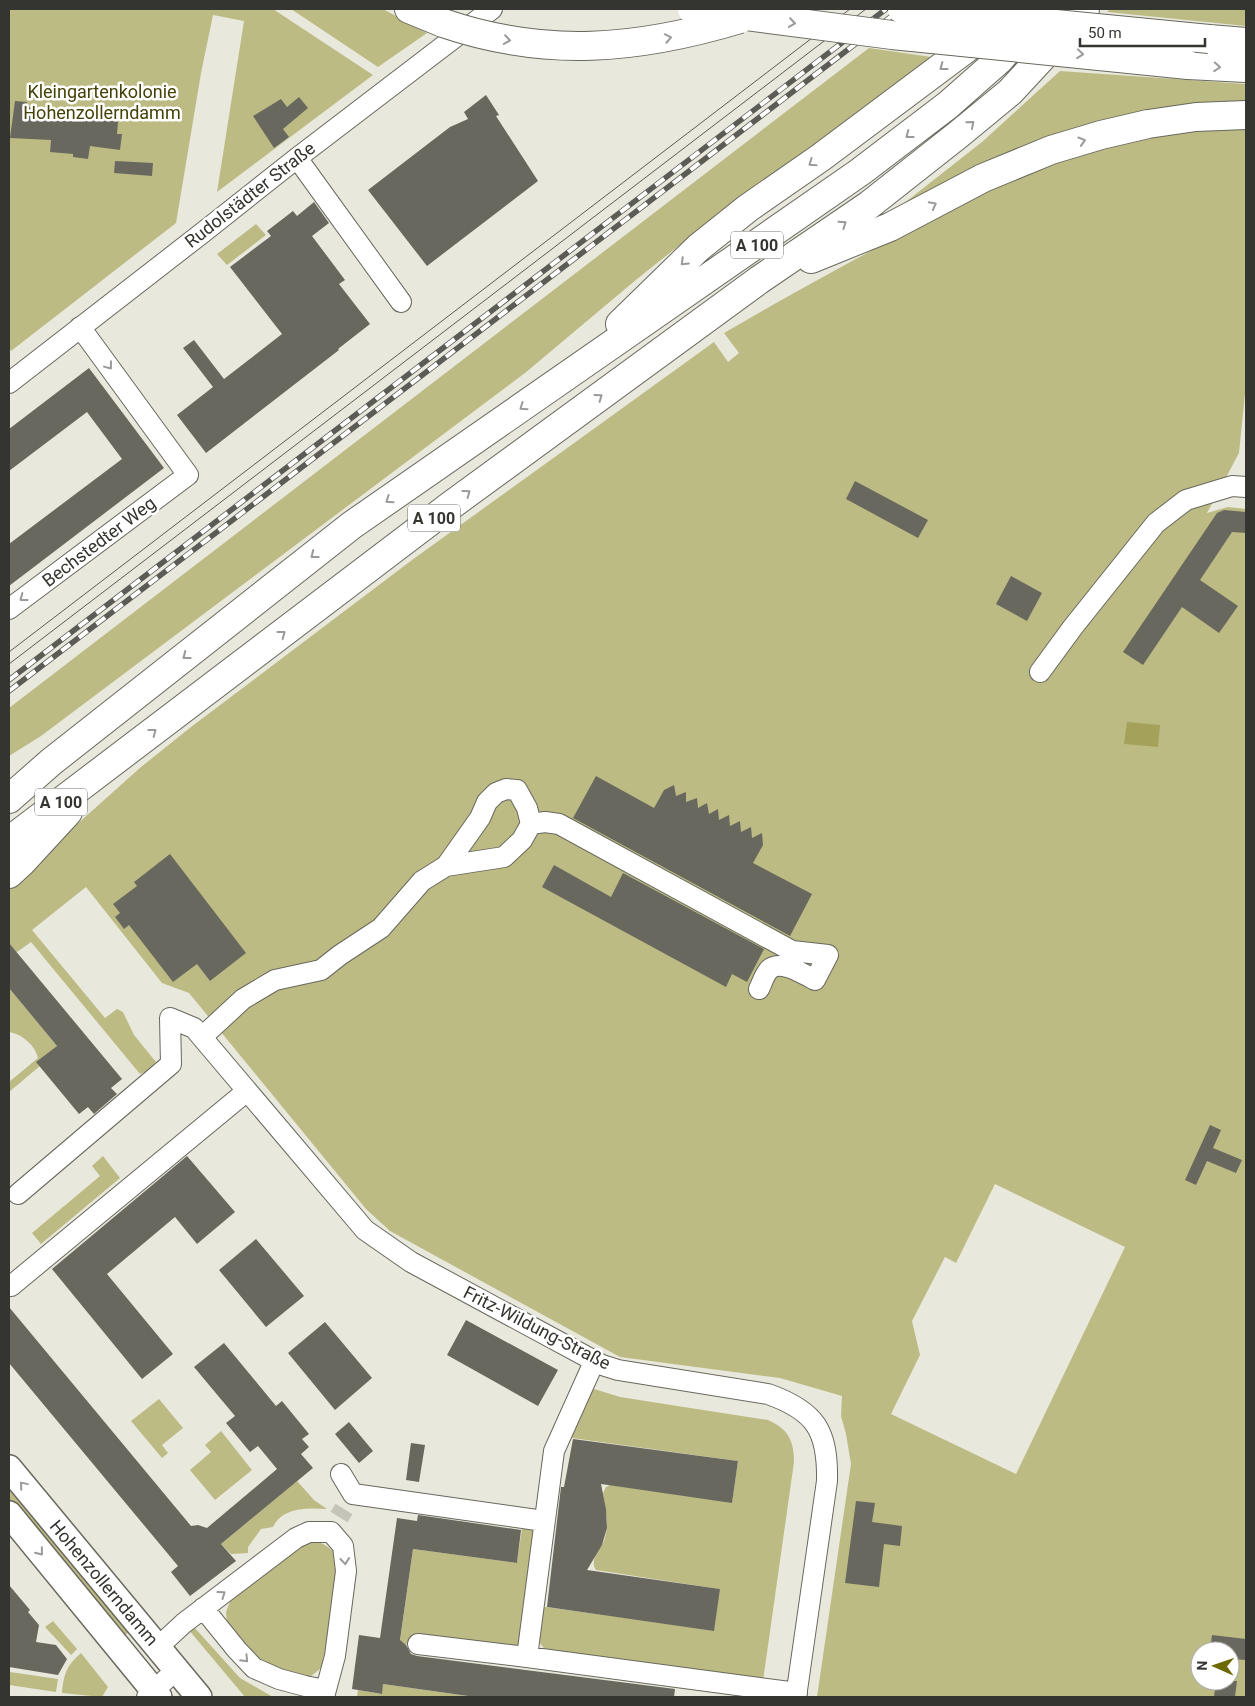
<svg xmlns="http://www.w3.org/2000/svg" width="1255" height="1706" font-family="Roboto,sans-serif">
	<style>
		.green { fill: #bdbb84; fill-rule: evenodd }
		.water { fill: #a4a15a }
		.building { fill: #69685e }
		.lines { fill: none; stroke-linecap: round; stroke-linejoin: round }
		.minor-tunnel { stroke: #c5c4ba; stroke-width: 20; stroke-dasharray: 20 10; stroke-linecap: butt }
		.minor-casing { stroke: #68685e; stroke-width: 22 }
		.major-casing { stroke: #68685e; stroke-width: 28 }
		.highway-casing { stroke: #68685e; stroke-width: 30 }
		.minor { stroke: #fff; stroke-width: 20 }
		.major { stroke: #fff; stroke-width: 25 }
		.highway { stroke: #fff; stroke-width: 28 }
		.tram { stroke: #5c5c56; stroke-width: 1 }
		.rail-casing { stroke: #5c5c56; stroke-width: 5.5 }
		.rail { stroke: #fff; stroke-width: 4; stroke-dasharray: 11; stroke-linecap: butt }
		.highway-bridge-casing { stroke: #68685e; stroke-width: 30; stroke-linecap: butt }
		.highway-bridge { stroke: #fff; stroke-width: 28 }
		.oneway { stroke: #9a9a98 }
		.labels { text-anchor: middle; stroke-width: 5; stroke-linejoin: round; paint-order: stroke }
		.shield { fill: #fff; stroke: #71716e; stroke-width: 1 }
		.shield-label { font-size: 16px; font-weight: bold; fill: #343430 }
		.park-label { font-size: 18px; fill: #454208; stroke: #fff }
		.street-label { font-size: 18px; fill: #343430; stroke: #fff }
	</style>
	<rect width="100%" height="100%" fill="#e9e8dd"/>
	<path class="green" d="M 9,9 L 273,9 L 373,75 L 217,192 L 244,21 L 213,15 L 201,73 L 176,223 L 11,351 L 9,347 Z
		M 291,9 L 383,9 L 427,33 L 378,67 Z
		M 1110,9 L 1246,9 L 1246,26 L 1107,12 Z
		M 869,48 L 938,58 L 686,240 L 637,279 L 525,373 L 41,736 L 9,756 L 9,708 Z
		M 1060,71 L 1246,84 L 1246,103 L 898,208 L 982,142 Z
		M 1246,128 L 1246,384 L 1239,453 L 1207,513 L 1228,507 L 1246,509 L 1246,1697 L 817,1697 L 851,1464 L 846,1434 L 841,1416 L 842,1396 L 780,1378 L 620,1357 L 390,1231 L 366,1209 L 189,993 L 162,983 L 86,887 L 32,930 L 105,1018 L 117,1009 L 123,1012 L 134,1035 L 156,1062 L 145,1072 L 140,1074 L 31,942 L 17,952 L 10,949 L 9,950 L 9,885 L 141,767 L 191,727 L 412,560 L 714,342 L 728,362 L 739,353 L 724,333 C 791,294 858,257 926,222 C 971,199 1016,174 1064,159 C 1123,141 1184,130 1246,128 ZM 995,1184 L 1125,1247 L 1016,1474 L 891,1414 L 920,1355 L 912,1321 L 945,1257 L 956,1263 ZM 1200,1651 L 1230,1651 L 1230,1681 L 1200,1681 Z
		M 256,224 L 266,235 L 227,265 L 217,254 Z
		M 9,988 L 57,1046 L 37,1062 L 40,1066 L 9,1092 L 9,1082 L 38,1058 C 35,1045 22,1034 9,1032 Z
		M 103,1156 L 120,1178 L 41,1244 L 32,1233 L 100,1176 L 92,1166 Z
		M 591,1388 L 620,1397 L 768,1420 C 788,1429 794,1440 794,1462 L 763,1681 L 548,1653 L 534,1636 L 538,1606 L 714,1630 L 719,1589 L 596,1570 C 589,1560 600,1550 604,1541 C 610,1523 605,1510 603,1493 L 606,1487 L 610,1485 L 732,1502 L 738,1461 L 572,1438 L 574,1425 Z
		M 159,1399 L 183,1428 L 162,1445 L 168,1453 L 162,1458 L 131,1421 Z
		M 221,1431 L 252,1470 L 215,1500 L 190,1470 L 211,1452 L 205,1445 Z
		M 297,1481 L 314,1500 L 327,1509 C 307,1508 283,1507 273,1527 L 261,1529 L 248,1547 L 248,1553 L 231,1554 L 221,1544 Z
		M 9,1482 L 131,1630 L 121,1639 L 9,1503 Z
		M 486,1523 L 534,1528 L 535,1533 L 523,1647 L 422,1636 L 406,1645 L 400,1641 L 413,1549 L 517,1563 L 522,1528 Z
		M 312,1541 C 325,1543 332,1548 338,1559 L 331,1650 L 320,1669 L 311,1676 L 300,1677 L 284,1671 L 259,1658 L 240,1644 L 227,1624 L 226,1612 L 232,1596 L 297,1542 Z
		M 53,1621 L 77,1649 L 71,1655 L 45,1627 Z
		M 193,1626 L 240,1678 L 273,1697 L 245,1697 L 188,1629 Z
		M 81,1653 L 108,1687 L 102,1697 L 62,1693 C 64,1674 66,1666 81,1653 Z
		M 10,1672 L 58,1679 L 56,1692 L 9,1685 Z
		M 383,1684 L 475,1697 L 357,1697 L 358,1690 L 381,1694 Z"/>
	<path class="water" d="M 1127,722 L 1160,725 L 1158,747 L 1124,744 Z"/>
	<path class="building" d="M 486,95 L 499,115 L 496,116 L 538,181 L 427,266 L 368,190 L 450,127 L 468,119 L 464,112 Z
		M 299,97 L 308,108 L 283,129 L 289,137 L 274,148 L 253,116 L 281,99 L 287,107 Z
		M 15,101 L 27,102 L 26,107 L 76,111 L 75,116 L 117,121 L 118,122 L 117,134 L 122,134 L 120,150 L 90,146 L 88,159 L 73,157 L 73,154 L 50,152 L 51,140 L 10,138 Z
		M 115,161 L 153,163 L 152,176 L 114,173 Z
		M 314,202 L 329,223 L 312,236 L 345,280 L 339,284 L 370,324 L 338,349 L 339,350 L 206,453 L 177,415 L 213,387 L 183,348 L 194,340 L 224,379 L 282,334 L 230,267 L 271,236 L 267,231 L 293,211 L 297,216 Z
		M 89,368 L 164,468 L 9,586 L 9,544 L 122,459 L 87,412 L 9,471 L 9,429 Z
		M 855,481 L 928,520 L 918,538 L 846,499 Z
		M 1224,510 L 1246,512 L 1246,533 L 1232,532 L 1200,580 L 1238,606 L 1219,633 L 1182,607 L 1143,665 L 1123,652 L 1217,513 Z
		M 1011,576 L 1042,593 L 1027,621 L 996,604 Z
		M 596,776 L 654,808 L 664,790 L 674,785 L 676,796 L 686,792 L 686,802 L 697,798 L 698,808 L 707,803 L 709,814 L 718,809 L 719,820 L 729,815 L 730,826 L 740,821 L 741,832 L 751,827 L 752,838 L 762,833 L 763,845 L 753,863 L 812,894 L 790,936 L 573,818 Z
		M 170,854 L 246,953 L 210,981 L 197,964 L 173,982 L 129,925 L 124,929 L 115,917 L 120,913 L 113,904 L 137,886 L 134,882 Z
		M 554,865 L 611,897 L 623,873 L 764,949 L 747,982 L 732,974 L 726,987 L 542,887 Z
		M 9,943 L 122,1079 L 111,1088 L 117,1094 L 94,1114 L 88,1107 L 79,1114 L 36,1062 L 57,1046 L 9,988 Z
		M 1210,1125 L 1221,1130 L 1213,1148 L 1242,1160 L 1236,1173 L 1207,1161 L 1196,1185 L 1185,1180 Z
		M 187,1156 L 235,1212 L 197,1244 L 175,1217 L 107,1274 L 173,1354 L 142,1379 L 52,1269 Z
		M 256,1239 L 304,1296 L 266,1327 L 219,1270 Z
		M 9,1307 L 191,1526 L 198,1525 L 207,1528 L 277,1469 L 258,1446 L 250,1452 L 226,1423 L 235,1416 L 194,1367 L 224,1343 L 276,1406 L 282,1401 L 309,1434 L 302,1439 L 309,1447 L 301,1454 L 313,1468 L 221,1544 L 236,1561 L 190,1596 L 171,1572 L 178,1566 L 9,1363 Z
		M 466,1320 L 558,1370 L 538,1406 L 447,1355 Z
		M 325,1322 L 372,1378 L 335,1410 L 288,1353 Z
		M 349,1422 L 373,1451 L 359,1463 L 335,1434 Z
		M 573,1439 L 738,1461 L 732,1503 L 601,1484 L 606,1509 L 607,1528 L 602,1545 L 587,1570 L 720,1589 L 714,1631 L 547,1607 L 561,1487 L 564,1487 Z
		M 411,1443 L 425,1445 L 419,1482 L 406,1480 Z
		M 856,1501 L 875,1503 L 872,1522 L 902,1526 L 900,1546 L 884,1544 L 879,1587 L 845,1583 Z
		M 418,1515 L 521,1530 L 517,1563 L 413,1549 L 400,1640 L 406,1645 L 411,1654 L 417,1656 L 675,1689 L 674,1697 L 475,1697 L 383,1684 L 382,1694 L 352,1689 L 359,1635 L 380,1638 L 397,1518 L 417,1521 Z
		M 9,1585 L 30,1610 L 28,1612 L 39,1625 L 36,1642 L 56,1645 L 67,1659 L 58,1675 L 9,1667 Z
		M 1212,1635 L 1246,1639 L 1246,1660 L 1230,1659 L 1230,1651 L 1210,1651 Z
		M 1216,1681 L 1237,1681 L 1235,1697 L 1214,1697 Z"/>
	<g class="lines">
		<path class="minor-tunnel" d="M 339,1517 L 344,1509"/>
		<g class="minor-casing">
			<path id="minor" d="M 297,158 L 401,302
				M 9,383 L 201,234 L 297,158 L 492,9
				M 9,609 L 188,475 L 80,327
				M 1040,672 L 1073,627 L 1156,523 L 1186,500 L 1232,486 L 1246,487
				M 531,824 L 545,822 L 559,824 L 792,951 L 828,955 L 815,980 C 804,974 778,958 768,971 C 764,976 762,983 759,989
				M 202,1037 L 243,999 L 275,980 L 321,970 L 340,955 L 381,928 L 422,881 L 446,866 L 504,857 L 522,840 L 531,824 L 527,808 L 517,790 L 506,789 L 496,793 L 487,802 L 480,818 L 446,866
				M 18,1194 L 171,1064 L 170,1018 L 194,1028 L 365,1230 L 411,1262 L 602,1365 L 618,1370 L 768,1394 C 816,1411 828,1431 827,1481 L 796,1697
				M 11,1286 L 247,1091
				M 341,1474 L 353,1494 L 544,1521
				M 203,1608 L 237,1650 L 254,1668 L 279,1679 L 305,1686 L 325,1690
				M 418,1644 L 527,1657 L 797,1693
				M 158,1647 L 184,1623 L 296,1538 L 309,1532 L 331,1532 L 343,1546 L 346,1571 L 335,1656 L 324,1697
				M 527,1657 L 554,1451 L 594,1362
				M 147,1697 L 176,1670"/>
		</g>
		<g class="major-casing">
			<path id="major" d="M 9,1468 L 199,1697
				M 9,1514 L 159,1697"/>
		</g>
		<g class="highway-casing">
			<path id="highway" d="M 409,9 L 443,23
				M 1209,39 L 1246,42
				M 1188,65 L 1246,68
				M 811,259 L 890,227 L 983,178 L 1051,150 L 1101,135 L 1148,124 L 1196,117 L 1246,115
				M 620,324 L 698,248 L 748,208 L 820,158 L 987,33
				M 9,799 L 51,762 L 352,525 L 860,172 L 948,105 L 999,60 L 1043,9
				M 9,841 L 450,506 L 759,280 L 869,205 L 959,134 L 1010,92 L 1061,37 L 1085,9
				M 9,874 L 21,863 L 68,812"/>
		</g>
		<use href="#minor" class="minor"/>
		<use href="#major" class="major"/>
		<use href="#highway" class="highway"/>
		<path class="tram" d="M 9,652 L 850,9
			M 9,664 L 866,9"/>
		<g class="rail-casing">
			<path id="rail" d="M 9,680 L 886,9
				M 9,691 L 901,9"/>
		</g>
		<use href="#rail" class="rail"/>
		<g class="highway-bridge-casing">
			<path id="highway-bridge" d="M 692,9 L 892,35 L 1188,65
				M 902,9 L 1209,39
				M 443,23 C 546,58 637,50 740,19"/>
		</g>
		<use href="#highway-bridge" class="highway-bridge"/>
	</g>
	<defs><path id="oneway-chevron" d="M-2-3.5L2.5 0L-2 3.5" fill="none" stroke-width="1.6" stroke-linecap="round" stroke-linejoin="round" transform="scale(1.25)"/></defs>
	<g class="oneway">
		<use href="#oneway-chevron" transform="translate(792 23) rotate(8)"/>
		<use href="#oneway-chevron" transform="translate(668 38) rotate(-11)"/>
		<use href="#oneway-chevron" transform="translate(507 40) rotate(8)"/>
		<use href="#oneway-chevron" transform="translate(1080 54) rotate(6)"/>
		<use href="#oneway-chevron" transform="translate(943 67) rotate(143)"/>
		<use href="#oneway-chevron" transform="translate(1217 67) rotate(4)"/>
		<use href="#oneway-chevron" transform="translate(971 124) rotate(-40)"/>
		<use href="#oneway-chevron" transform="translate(909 135) rotate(143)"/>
		<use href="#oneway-chevron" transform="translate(1082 141) rotate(-17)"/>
		<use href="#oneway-chevron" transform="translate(812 163) rotate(145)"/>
		<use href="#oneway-chevron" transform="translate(933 205) rotate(-28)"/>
		<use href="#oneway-chevron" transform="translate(843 224) rotate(-35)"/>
		<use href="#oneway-chevron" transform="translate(684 262) rotate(136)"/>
		<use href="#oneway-chevron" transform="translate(109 366) rotate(53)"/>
		<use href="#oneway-chevron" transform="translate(599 397) rotate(-36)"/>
		<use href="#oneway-chevron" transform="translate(523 407) rotate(145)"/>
		<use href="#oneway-chevron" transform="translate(467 493) rotate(-36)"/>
		<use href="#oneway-chevron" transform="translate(389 500) rotate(145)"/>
		<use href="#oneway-chevron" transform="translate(314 555) rotate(142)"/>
		<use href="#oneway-chevron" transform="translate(23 598) rotate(143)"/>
		<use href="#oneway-chevron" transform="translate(282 634) rotate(-37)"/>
		<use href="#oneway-chevron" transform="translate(186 656) rotate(142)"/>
		<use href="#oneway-chevron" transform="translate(153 732) rotate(-37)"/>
		<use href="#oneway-chevron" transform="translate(23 1485) rotate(-130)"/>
		<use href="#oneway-chevron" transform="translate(40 1552) rotate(51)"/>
		<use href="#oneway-chevron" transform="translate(345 1561) rotate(84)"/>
		<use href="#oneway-chevron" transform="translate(222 1594) rotate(-36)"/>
		<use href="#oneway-chevron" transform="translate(245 1659) rotate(46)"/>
	</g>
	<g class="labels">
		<g class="shield">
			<rect x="731" y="231.5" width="52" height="27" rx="4"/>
			<rect x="408" y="504.5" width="52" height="27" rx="4"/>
			<rect x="35" y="788.5" width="52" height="27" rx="4"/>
		</g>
		<g class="shield-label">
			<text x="757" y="251">A 100</text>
			<text x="434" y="524">A 100</text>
			<text x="61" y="808">A 100</text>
		</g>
		<g class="park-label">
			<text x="102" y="98">Kleingartenkolonie<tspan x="102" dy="21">Hohenzollerndamm</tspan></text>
		</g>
		<g class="street-label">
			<text transform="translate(250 195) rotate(-38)" y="6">Rudolstädter Straße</text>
			<text transform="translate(99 542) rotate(-37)" y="6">Bechstedter Weg</text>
			<text transform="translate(537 1328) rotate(27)" y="6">Fritz-Wildung-Straße</text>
			<text transform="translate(104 1583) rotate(50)" y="6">Hohenzollerndamm</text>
		</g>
	</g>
	<rect width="1255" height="1706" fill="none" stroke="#343430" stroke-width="20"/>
	<g transform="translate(1215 1666) rotate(272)"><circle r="24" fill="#ffffff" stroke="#aeaeac"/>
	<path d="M0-4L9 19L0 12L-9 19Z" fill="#6d6800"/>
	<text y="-8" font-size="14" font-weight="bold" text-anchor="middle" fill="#343430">N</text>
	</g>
	<path d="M1080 38v8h125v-8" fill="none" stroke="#343430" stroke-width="2.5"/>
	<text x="1088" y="38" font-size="15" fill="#343430" stroke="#ffffff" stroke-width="4" paint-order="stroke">50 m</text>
</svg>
